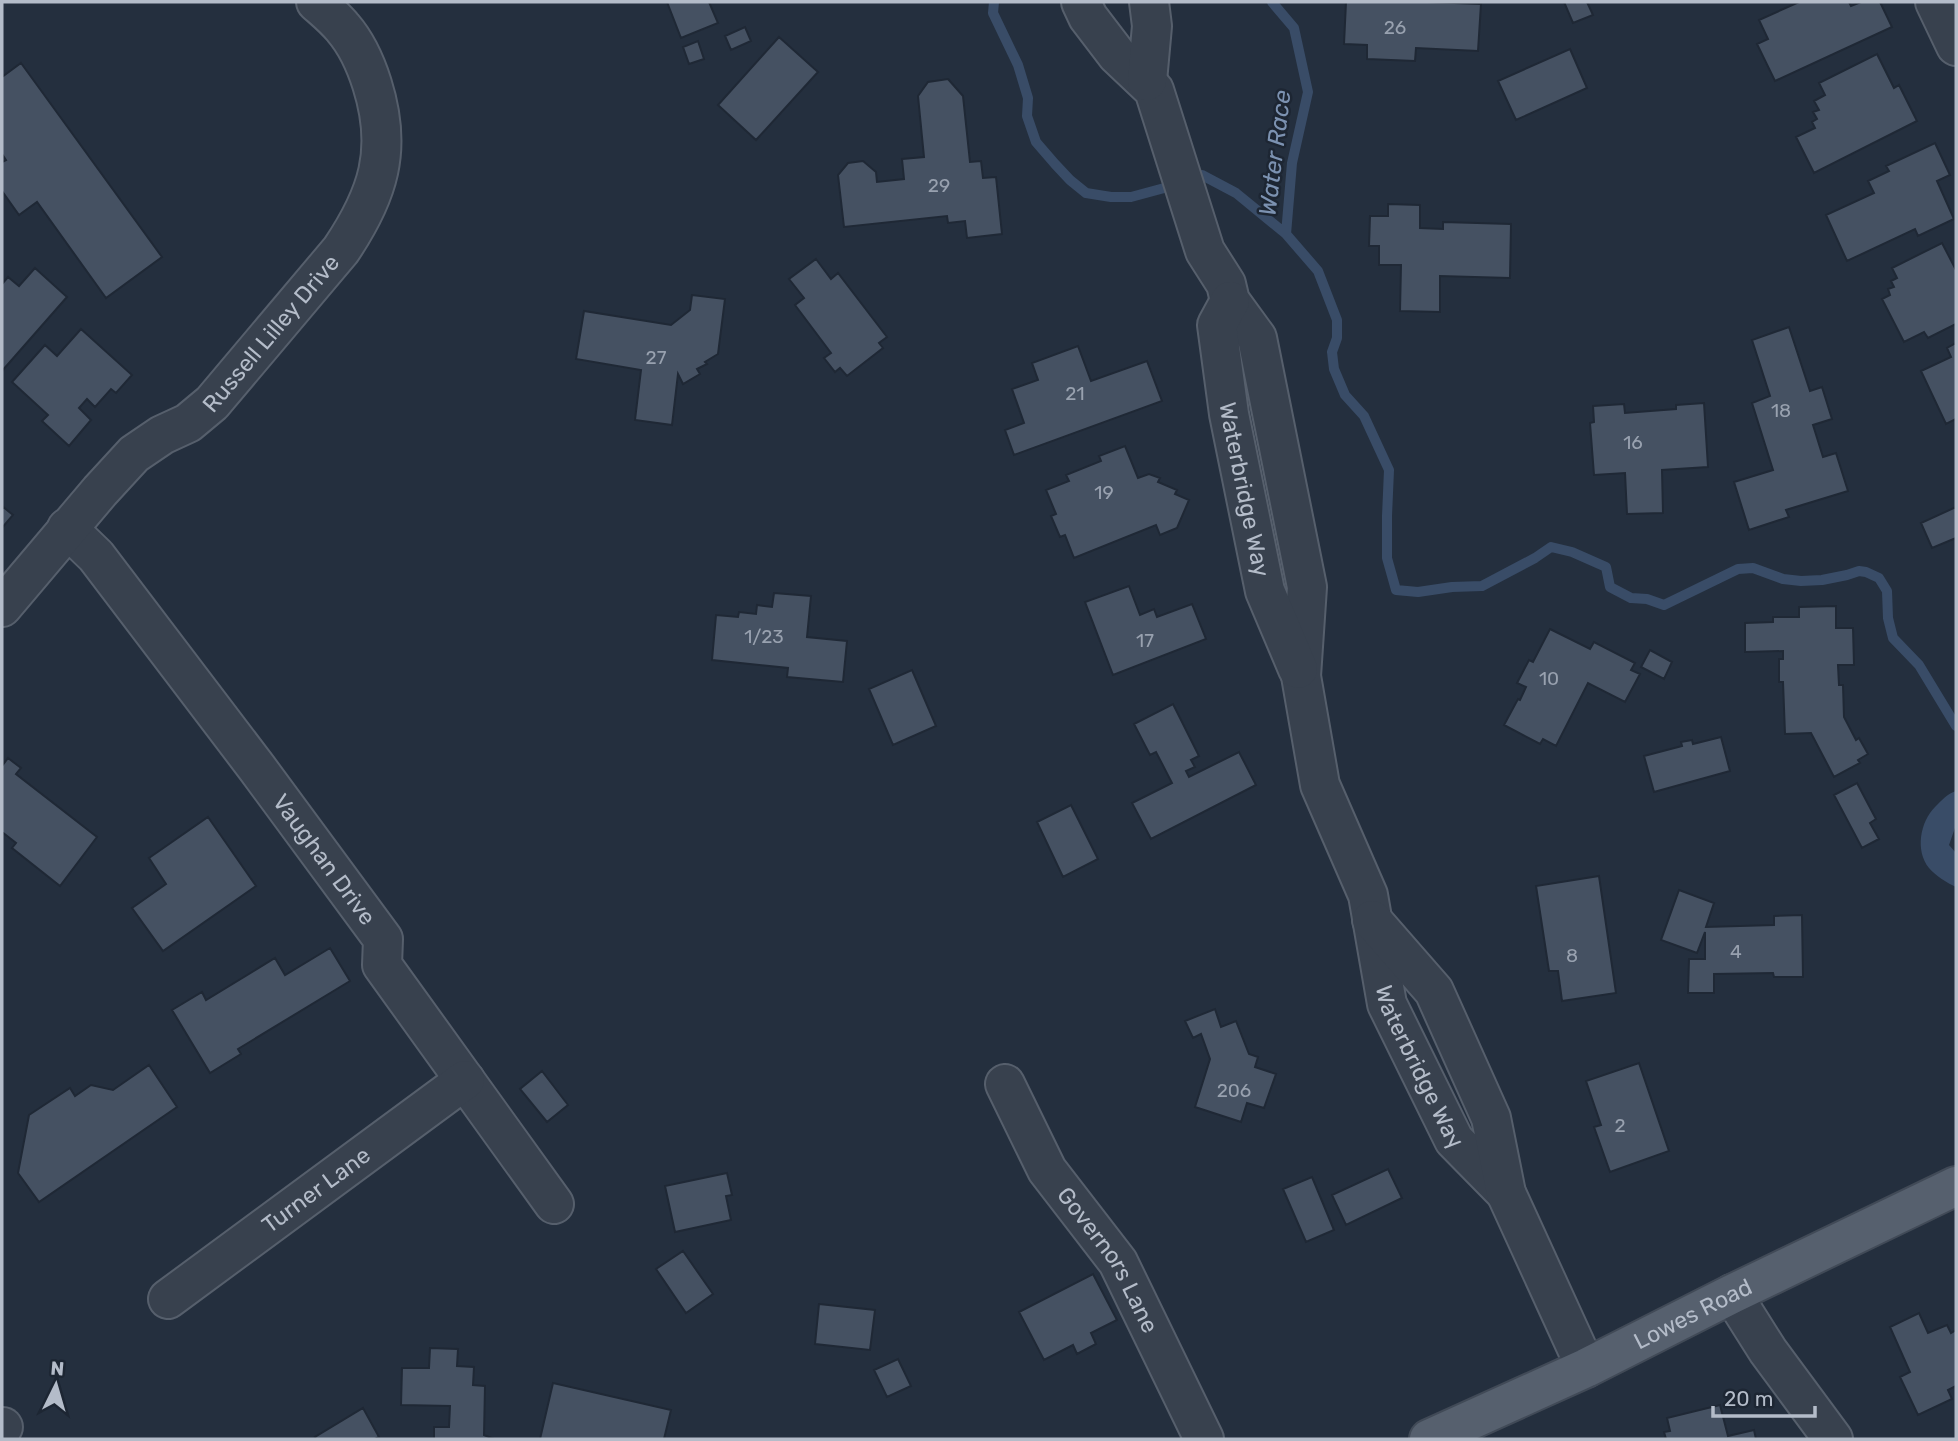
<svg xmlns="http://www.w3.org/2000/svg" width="1958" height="1441" font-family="Rubik,sans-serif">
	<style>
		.water { fill: #394c67 }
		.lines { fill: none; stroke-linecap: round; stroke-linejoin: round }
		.stream { stroke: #394c67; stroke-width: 10 }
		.building { fill: #455162; stroke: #1f2835; stroke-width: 2 }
		.minor-casing { stroke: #565f6c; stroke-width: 42 }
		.major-casing { stroke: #414a57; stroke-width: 42 }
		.minor { stroke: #38414e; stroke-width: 38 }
		.major { stroke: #56606e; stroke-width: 38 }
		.labels { text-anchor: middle; stroke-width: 5; stroke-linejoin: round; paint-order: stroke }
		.number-label { font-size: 19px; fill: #98a1af }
		.street-label { font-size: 23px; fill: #b4bcc9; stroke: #1d2633 }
		.water-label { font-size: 24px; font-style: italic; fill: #7c92b1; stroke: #1d2633 }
	</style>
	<rect width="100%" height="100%" fill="#242f3e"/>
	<path class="water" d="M 1956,791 L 1956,825 L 1949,845 L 1956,853 L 1956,887 C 1947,883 1936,876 1929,868 C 1915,851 1920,822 1935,807 C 1942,800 1947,794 1956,791 Z"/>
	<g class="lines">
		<path class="stream" d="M 994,2 L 993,13 L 1018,65 L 1028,98 L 1027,116 L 1036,142 L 1055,164 L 1070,180 L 1086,193 L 1111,197 L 1131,197 L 1168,187
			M 1272,2 L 1294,28 L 1308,92 L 1292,163 L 1286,234
			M 1202,175 L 1236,193 L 1286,234 L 1318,271 L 1337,320 L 1337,338 L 1332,352 L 1334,369 L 1345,395 L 1364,416 L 1389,470 L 1387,516 L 1387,558 L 1396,590 L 1418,592 L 1452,587 L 1482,586 L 1535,558 L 1551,547 L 1572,552 L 1606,567 L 1610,587 L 1631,598 L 1647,599 L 1664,605 L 1738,569 L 1753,568 L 1783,579 L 1801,581 L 1822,580 L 1847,575 L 1859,571 L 1866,572 L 1879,578 L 1887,591 L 1888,618 L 1893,638 L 1919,665 L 1956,726"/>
	</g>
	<path class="building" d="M 667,2 L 709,2 L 718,23 L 681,38 Z
		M 1346,2 L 1428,2 L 1481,4 L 1478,51 L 1416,48 L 1415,61 L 1367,59 L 1367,45 L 1344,44 Z
		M 1564,2 L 1587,2 L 1593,15 L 1573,23 Z
		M 1799,2 L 1849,2 L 1851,6 L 1861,2 L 1880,2 L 1892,27 L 1775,81 L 1757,44 L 1768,39 L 1759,20 Z
		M 745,27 L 751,41 L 731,50 L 725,36 Z
		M 779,37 L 818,72 L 756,140 L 718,105 Z
		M 698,41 L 704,59 L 689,64 L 683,47 Z
		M 1570,49 L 1587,88 L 1516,120 L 1498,81 Z
		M 1877,54 L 1894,88 L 1899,85 L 1917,121 L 1814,173 L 1796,137 L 1815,128 L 1812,122 L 1817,119 L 1813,112 L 1819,110 L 1814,101 L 1825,95 L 1819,83 Z
		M 21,63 L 162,257 L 106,298 L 37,202 L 19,215 L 2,191 L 2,162 L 6,160 L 2,154 L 2,77 Z
		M 948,79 L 963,96 L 970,162 L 981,161 L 983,178 L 996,177 L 1002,234 L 967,238 L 965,221 L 948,223 L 947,216 L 844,227 L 838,175 L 848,163 L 863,161 L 876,172 L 877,182 L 904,179 L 902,159 L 924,157 L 918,96 L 928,82 Z
		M 1935,143 L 1950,175 L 1937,181 L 1954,219 L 1918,236 L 1915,229 L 1847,261 L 1826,215 L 1874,193 L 1868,181 L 1889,171 L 1886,166 Z
		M 1388,204 L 1420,205 L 1420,228 L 1443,229 L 1443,222 L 1511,224 L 1510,278 L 1440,276 L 1440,312 L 1400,311 L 1401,265 L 1379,265 L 1379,246 L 1369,246 L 1370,216 L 1388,216 Z
		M 1942,243 L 1956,270 L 1956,324 L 1928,338 L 1924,332 L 1904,342 L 1882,299 L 1890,295 L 1888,289 L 1894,287 L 1891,281 L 1897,278 L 1892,268 Z
		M 816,259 L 831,279 L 838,273 L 887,337 L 879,343 L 883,348 L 847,376 L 840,368 L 835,372 L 824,358 L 831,353 L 795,305 L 804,298 L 789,279 Z
		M 35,268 L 67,297 L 2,371 L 2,284 L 8,277 L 19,286 Z
		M 692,295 L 725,299 L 718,354 L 705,362 L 707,364 L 697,369 L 700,374 L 683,384 L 678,374 L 672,425 L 635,420 L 641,370 L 576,359 L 584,311 L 671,325 L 690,310 Z
		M 1789,327 L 1810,391 L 1822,387 L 1832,419 L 1813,425 L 1823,457 L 1836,453 L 1848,491 L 1786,510 L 1789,517 L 1749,530 L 1734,482 L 1773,470 L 1752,403 L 1770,396 L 1752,340 Z
		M 81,329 L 132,375 L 116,393 L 111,389 L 95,407 L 87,399 L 79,408 L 91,420 L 69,446 L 42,421 L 48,415 L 12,382 L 45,345 L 57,356 Z
		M 1956,343 L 1956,419 L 1946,424 L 1921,371 L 1951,357 L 1947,348 Z
		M 1078,346 L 1091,381 L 1147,361 L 1162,401 L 1014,455 L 1005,430 L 1024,423 L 1012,389 L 1038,380 L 1032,363 Z
		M 1704,403 L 1708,467 L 1662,470 L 1663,513 L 1627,514 L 1625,473 L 1594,475 L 1590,423 L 1594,422 L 1593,406 L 1624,404 L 1625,413 L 1676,409 L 1676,405 Z
		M 1125,446 L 1138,478 L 1149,474 L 1160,478 L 1158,482 L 1177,490 L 1175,494 L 1189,500 L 1177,528 L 1160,535 L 1156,525 L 1074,558 L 1065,535 L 1060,537 L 1051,516 L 1056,514 L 1046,490 L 1069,481 L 1066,475 L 1101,461 L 1099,456 Z
		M 2,506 L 13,515 L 2,528 Z
		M 1956,507 L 1956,538 L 1932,548 L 1921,523 Z
		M 1129,586 L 1140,615 L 1154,609 L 1157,617 L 1192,604 L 1206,639 L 1113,675 L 1085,602 Z
		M 774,593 L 811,596 L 807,637 L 847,641 L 843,682 L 787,677 L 788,668 L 712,660 L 716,615 L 738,617 L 739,612 L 756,614 L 757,605 L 772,607 Z
		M 1836,606 L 1836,628 L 1853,628 L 1854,665 L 1838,665 L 1839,685 L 1843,685 L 1844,717 L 1856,740 L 1859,738 L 1868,754 L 1858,760 L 1860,763 L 1834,777 L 1811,733 L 1785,734 L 1783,682 L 1779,682 L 1779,659 L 1783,659 L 1783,651 L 1745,652 L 1745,623 L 1773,622 L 1773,617 L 1799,617 L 1799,607 Z
		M 1550,629 L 1590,649 L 1594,642 L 1635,663 L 1631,670 L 1640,674 L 1625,702 L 1588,683 L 1556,746 L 1543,739 L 1540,744 L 1504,725 L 1518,699 L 1520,700 L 1526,687 L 1517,683 L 1529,660 L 1533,662 Z
		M 1650,650 L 1672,662 L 1664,679 L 1641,667 Z
		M 912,670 L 936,726 L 893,745 L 869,689 Z
		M 1173,704 L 1199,756 L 1191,760 L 1195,767 L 1186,771 L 1189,777 L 1239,752 L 1256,785 L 1151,839 L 1132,803 L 1172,783 L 1156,752 L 1150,755 L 1134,724 Z
		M 1721,737 L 1730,771 L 1654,792 L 1644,756 L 1682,746 L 1681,742 L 1692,740 L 1693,744 Z
		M 8,758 L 21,768 L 16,774 L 97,837 L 60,886 L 12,848 L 16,843 L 2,832 L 2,766 Z
		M 1857,783 L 1876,819 L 1870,823 L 1879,839 L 1862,848 L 1834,795 Z
		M 1071,805 L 1098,859 L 1063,877 L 1037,822 Z
		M 208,817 L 256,886 L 163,951 L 132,908 L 166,884 L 149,858 Z
		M 1599,876 L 1616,993 L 1562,1001 L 1558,971 L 1549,971 L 1536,886 Z
		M 1679,890 L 1714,903 L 1706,927 L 1774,925 L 1774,916 L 1802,915 L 1803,977 L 1774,977 L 1773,973 L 1714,974 L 1714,993 L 1688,993 L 1689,959 L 1705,959 L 1705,932 L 1697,953 L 1661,940 Z
		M 330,948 L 350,981 L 238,1049 L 241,1054 L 210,1073 L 172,1010 L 202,992 L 206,1000 L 275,958 L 285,975 Z
		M 1215,1009 L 1221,1027 L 1236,1021 L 1249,1054 L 1258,1057 L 1255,1067 L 1276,1074 L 1264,1108 L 1247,1103 L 1241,1122 L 1195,1107 L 1210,1059 L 1201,1034 L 1193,1038 L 1185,1021 Z
		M 1639,1063 L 1669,1151 L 1610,1172 L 1594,1127 L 1601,1125 L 1586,1081 Z
		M 149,1065 L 177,1107 L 39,1202 L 18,1173 L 29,1115 L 70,1088 L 75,1096 L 91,1085 L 113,1090 Z
		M 542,1071 L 568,1105 L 547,1122 L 520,1089 Z
		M 1388,1169 L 1402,1198 L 1346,1225 L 1332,1195 Z
		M 727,1173 L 732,1195 L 726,1196 L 731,1220 L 675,1232 L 665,1186 Z
		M 1312,1177 L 1334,1230 L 1306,1242 L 1283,1189 Z
		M 683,1251 L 713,1294 L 686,1313 L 656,1269 Z
		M 1093,1274 L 1117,1320 L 1091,1333 L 1096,1344 L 1077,1354 L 1073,1345 L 1044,1360 L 1019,1312 Z
		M 819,1304 L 875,1310 L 870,1350 L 815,1344 Z
		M 1919,1313 L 1928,1333 L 1947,1325 L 1951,1333 L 1956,1330 L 1956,1386 L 1948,1390 L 1952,1399 L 1918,1415 L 1900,1377 L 1910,1372 L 1890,1327 Z
		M 430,1348 L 458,1349 L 457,1366 L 474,1367 L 473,1385 L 485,1386 L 484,1435 L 494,1439 L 434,1439 L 434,1427 L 449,1427 L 450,1406 L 401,1405 L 402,1368 L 429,1368 Z
		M 898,1359 L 911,1386 L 887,1397 L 874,1370 Z
		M 553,1383 L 671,1410 L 664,1439 L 540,1439 Z
		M 1720,1405 L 1728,1436 L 1754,1430 L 1756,1439 L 1666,1439 L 1664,1432 L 1670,1431 L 1667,1418 Z
		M 363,1408 L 379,1437 L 375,1439 L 316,1439 L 315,1437 Z"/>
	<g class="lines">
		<g class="minor-casing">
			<g id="minor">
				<path id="s1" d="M 1081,2 L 1088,17 L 1117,55 L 1154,90 L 1205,251 L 1226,284 L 1230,301 L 1257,338 L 1307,587 L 1301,676 L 1320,785 L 1368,895 L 1387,1004 L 1454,1140 L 1506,1193"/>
				<path d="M 1935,2 L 1956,46"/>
				<path d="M 1147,81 L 1152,26 L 1149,2"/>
				<path id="s2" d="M 1230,301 L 1217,325 L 1229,414 L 1265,591 L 1298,669"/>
				<path id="s3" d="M 67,528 L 96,556 L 257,768 L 383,939 L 382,965 L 554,1204"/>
				<path id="s4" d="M 2,607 L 100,491 L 134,454 L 162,435 L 188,423 L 212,403 L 341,250 C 378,195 393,150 372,84 C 366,65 356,43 343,28 C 335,18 325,10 316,2"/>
				<path d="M 1372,920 L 1434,991 L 1491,1118 L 1506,1193 L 1586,1368"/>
				<path id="s5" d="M 1005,1084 L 1047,1170 L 1118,1262 L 1204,1439"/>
				<path d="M 1732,1294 L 1768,1351 L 1833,1439"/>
				<path id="s6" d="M 168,1299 L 465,1080"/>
				<path d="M 2,1428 L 3,1427"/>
			</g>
		</g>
		<g class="major-casing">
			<g id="major">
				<path id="s7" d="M 1429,1439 L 1586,1368 L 1732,1294 L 1956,1186"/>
			</g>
		</g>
		<use href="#minor" class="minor"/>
		<use href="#major" class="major"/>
	</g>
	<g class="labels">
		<g class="number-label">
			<text x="1395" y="34">26</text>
			<text x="939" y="192">29</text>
			<text x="656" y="364">27</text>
			<text x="1075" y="400">21</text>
			<text x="1781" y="417">18</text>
			<text x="1633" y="449">16</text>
			<text x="1104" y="499">19</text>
			<text x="764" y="643">1/23</text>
			<text x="1145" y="647">17</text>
			<text x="1549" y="685">10</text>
			<text x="1736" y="958">4</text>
			<text x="1572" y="962">8</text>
			<text x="1234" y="1097">206</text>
			<text x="1620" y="1132">2</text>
		</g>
		<g class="street-label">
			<text dy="8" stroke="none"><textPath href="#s4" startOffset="387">Russell Lilley Drive</textPath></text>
			<text dy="8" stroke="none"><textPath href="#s2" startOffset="194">Waterbridge Way</textPath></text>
			<text dy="8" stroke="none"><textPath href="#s3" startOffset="420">Vaughan Drive</textPath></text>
			<text dy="8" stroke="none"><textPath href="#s1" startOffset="1141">Waterbridge Way</textPath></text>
			<text dy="8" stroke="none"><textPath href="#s6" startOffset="184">Turner Lane</textPath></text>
			<text dy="8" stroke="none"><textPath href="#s5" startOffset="205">Governors Lane</textPath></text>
			<text dy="8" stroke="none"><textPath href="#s7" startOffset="292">Lowes Road</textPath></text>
		</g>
		<g class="water-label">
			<text transform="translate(1275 153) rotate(-83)" y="8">Water Race</text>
		</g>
	</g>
	<rect width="1958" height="1441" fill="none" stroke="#b4bcc9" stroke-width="7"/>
	<g transform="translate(56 1385) rotate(5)" stroke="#1d2633" stroke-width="5" paint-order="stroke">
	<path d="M0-5L12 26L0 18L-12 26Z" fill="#b4bcc9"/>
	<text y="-10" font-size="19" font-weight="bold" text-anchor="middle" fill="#b4bcc9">N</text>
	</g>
	<path d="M1713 1406v10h102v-10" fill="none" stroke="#b4bcc9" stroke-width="3.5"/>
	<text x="1724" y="1406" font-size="21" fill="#b4bcc9" stroke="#1d2633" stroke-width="5" paint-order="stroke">20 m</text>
</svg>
